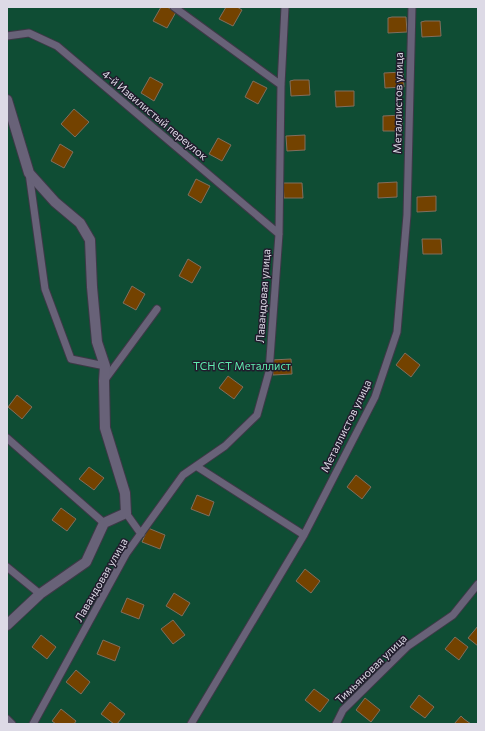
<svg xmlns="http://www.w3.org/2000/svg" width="485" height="731" font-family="Commissioner,sans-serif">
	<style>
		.green { fill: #0f4d34 }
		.building { fill: #734200; stroke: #816e5d }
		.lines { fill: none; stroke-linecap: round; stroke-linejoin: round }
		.service-casing { stroke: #3d3947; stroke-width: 9 }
		.minor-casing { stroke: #3d3947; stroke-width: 12 }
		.service { stroke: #686278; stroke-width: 7 }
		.minor { stroke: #686278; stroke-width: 10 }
		.labels { text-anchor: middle; stroke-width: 3; stroke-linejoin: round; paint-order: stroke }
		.street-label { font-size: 11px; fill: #dddae6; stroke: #211c2d }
		.park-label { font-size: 11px; fill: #5febad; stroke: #211c2d }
	</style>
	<rect width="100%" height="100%" fill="#211c2d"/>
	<path class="green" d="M 7,7 L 478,7 L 478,724 L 7,724 Z"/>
	<path class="building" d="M 161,7 L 167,7 L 176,12 L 167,28 L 153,21 Z
		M 226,7 L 237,7 L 242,10 L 233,26 L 219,19 Z
		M 392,17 L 406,17 L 407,32 L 388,33 L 388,18 Z
		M 425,21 L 440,21 L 441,36 L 422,37 L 421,22 Z
		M 403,72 L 404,87 L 385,88 L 384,73 Z
		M 150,77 L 163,84 L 154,101 L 141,93 Z
		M 294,80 L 309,80 L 310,95 L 291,96 L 290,81 Z
		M 253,81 L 267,88 L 258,104 L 245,97 Z
		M 335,91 L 354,91 L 354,106 L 336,107 Z
		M 74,109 L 89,122 L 75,137 L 61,124 Z
		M 402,115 L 402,131 L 383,131 L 383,116 Z
		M 305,135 L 305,150 L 287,151 L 286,136 Z
		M 218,138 L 231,145 L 222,161 L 209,154 Z
		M 60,144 L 73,152 L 64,168 L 51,161 Z
		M 196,179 L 210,186 L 201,203 L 188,195 Z
		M 397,182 L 397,197 L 378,198 L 378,183 Z
		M 283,183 L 302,183 L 303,198 L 284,198 Z
		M 436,196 L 436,211 L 417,212 L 417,197 Z
		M 422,239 L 441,239 L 442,254 L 423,254 Z
		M 188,259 L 201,267 L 192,283 L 179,276 Z
		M 132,286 L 145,294 L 136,310 L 123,303 Z
		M 405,353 L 420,365 L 411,377 L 396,365 Z
		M 291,359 L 292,374 L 273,375 L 272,360 Z
		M 228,376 L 243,387 L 234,399 L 219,388 Z
		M 17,395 L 32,407 L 22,419 L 8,407 Z
		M 89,467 L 104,478 L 94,490 L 79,479 Z
		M 356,475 L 371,487 L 362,499 L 347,487 Z
		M 197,495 L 214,502 L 209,516 L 191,509 Z
		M 61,508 L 76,519 L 67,531 L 52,520 Z
		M 148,528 L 165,535 L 160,549 L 142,542 Z
		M 305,569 L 320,581 L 311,593 L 296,581 Z
		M 174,593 L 190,603 L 182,616 L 166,606 Z
		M 127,598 L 144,605 L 139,619 L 121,612 Z
		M 173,620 L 185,635 L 173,644 L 161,629 Z
		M 478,626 L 478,646 L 468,638 Z
		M 41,635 L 56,647 L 47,659 L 32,647 Z
		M 455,637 L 468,647 L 459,660 L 445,649 Z
		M 103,640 L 120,647 L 115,661 L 97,654 Z
		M 76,670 L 90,682 L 81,694 L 66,682 Z
		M 314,689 L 329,700 L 320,712 L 305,700 Z
		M 419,695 L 434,707 L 425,718 L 410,707 Z
		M 365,698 L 380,710 L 371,722 L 356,710 Z
		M 110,702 L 125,714 L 117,724 L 114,724 L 101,714 Z
		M 61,709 L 76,721 L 74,724 L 56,724 L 52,721 Z
		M 461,716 L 464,719 L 471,724 L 454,724 Z"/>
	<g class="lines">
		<g class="service-casing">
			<path id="service" d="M 174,7 L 281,85
				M 7,36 L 29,33 L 57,46 L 279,234
				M 29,173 L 45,289 L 71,359 L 105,366
				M 104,381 L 157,309
				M 7,438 L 104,523
				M 196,466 L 304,535
				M 126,513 L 141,534
				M 7,567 L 40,594
				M 7,719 L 12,724
				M 33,724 L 126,554 L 183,475 L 225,446 L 257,415 L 269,372 L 279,234 L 281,85 L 285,7
				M 191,724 L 304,535 L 375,397 L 397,332 L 407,215 L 412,7
				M 336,724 L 343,710 L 408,646 L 453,615 L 478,584"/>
		</g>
		<g class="minor-casing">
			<path id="minor" d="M 7,100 L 29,173 L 55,202 L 80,223 L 90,240 L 92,287 L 97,342 L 105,366 L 104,381 L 105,428 L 125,493 L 126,513 L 104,523 L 86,562 L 40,594 L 7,625"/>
		</g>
		<use href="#service" class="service"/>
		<use href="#minor" class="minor"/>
	</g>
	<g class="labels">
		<g class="street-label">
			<text transform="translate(398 103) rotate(-89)" y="4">Металлистов улица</text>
			<text transform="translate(155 115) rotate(40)" y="4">4-й Извилистый переулок</text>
			<text transform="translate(263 296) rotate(-86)" y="4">Лавандовая улица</text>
			<text transform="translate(346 426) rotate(-64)" y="4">Металлистов улица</text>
			<text transform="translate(101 580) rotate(-60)" y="4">Лавандовая улица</text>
			<text transform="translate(371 669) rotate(-44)" y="4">Тимьяновая улица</text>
		</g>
		<g class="park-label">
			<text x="242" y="370">ТСН СТ Металлист</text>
		</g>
	</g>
	<rect width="485" height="731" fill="none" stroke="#dddae6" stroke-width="16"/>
</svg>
